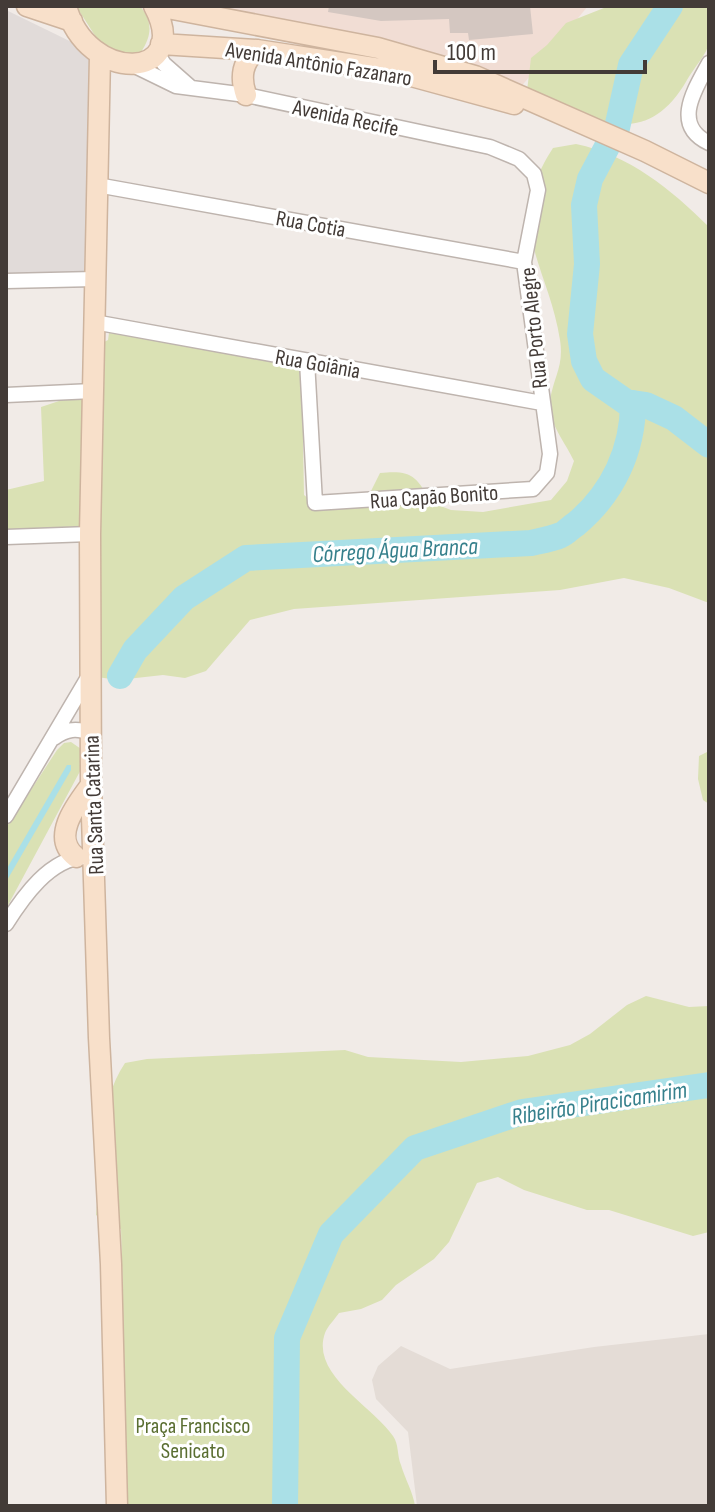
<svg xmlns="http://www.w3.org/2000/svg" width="715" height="1512" font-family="'Sofia Sans Condensed',sans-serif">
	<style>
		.residential { fill: #e4dcd6 }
		.commercial { fill: #f1ddd4 }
		.industrial { fill: #e1dbd9 }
		.green { fill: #dae1b4 }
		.water { fill: #aae0e7 }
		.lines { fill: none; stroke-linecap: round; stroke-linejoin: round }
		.river { stroke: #aae0e7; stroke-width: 26 }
		.building { fill: #d4c7c1 }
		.street-casing { stroke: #beb4ae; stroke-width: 17 }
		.secondary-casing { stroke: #ceb49e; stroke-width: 23 }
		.street { stroke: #fff; stroke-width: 14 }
		.secondary { stroke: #f8e0ca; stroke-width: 20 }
		.labels { text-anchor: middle; stroke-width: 6; stroke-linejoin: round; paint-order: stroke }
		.street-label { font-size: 22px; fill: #433b37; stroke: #fff }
		.park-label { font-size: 22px; fill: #5a6e31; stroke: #fff }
		.water-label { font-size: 24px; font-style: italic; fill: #36808c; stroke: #fff }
	</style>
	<rect width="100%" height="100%" fill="#f1ebe7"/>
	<path class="residential" d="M 709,1334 L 709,1506 L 417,1506 L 408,1432 L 376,1399 L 372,1380 L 378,1366 L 401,1346 L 450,1369 L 594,1347 Z"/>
	<path class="commercial" d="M 205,6 L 588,6 L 520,88 Z"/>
	<path class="industrial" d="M 6,10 L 90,51 L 97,114 L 100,279 L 6,279 Z"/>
	<path class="green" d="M 76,6 L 140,6 C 153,22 152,35 141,52 L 126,57 L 101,45 Z
		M 609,6 L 709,6 C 709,18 711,32 709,43 C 707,54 693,69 687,80 C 644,155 590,117 527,91 L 531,58 L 547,45 L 566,23 Z
		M 576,144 C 629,155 671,189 709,227 L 709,603 L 669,588 L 624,578 L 560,590 L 294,609 L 250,620 L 206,671 L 185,678 L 163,675 L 118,680 L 97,677 L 87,546 L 77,527 L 6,539 L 6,490 L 44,481 L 41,407 L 83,393 L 88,350 L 108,340 L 109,333 L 205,347 L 301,366 L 317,411 L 303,443 L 304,495 L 309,499 L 370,493 L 380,473 C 410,470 417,475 430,502 L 451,510 L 483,512 L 551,500 L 567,481 L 574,461 C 566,443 546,420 550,400 C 554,376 564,366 560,340 C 548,263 502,226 553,148 Z
		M 71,742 L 84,751 L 85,762 L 6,909 L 6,828 L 57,750 L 64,743 Z
		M 709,751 L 709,804 L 703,800 L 698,779 L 699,756 Z
		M 646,996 L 689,1007 L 709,1006 L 709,1232 L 693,1236 L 609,1210 L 587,1210 L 524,1190 L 498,1177 L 477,1183 L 449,1242 L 434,1259 L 396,1285 L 382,1300 L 361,1309 L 339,1313 C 335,1319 327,1327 325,1333 C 310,1375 374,1407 393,1436 C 399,1444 397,1456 401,1465 C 405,1479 413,1492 415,1506 L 109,1506 L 115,1304 L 123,1299 L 121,1229 L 113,1228 L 96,1215 C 102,1165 96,1106 125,1063 L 147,1059 L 345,1050 L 368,1057 L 461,1062 L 528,1056 L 570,1045 L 590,1034 L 627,1005 Z"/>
	<path class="water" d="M 67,765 L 71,765 L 71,770 L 6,882 L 6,870 Z"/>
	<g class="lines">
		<path class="river" d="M 670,6 L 631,65 L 617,128 L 590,179 L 584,205 L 587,264 L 580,334 L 584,361 L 593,379 L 626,402 L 646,405 L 674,418 L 709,445
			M 120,676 L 135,650 L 184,598 L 246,558 L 531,543 C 540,541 552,539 561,535 C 566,533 571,527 576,524 C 613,493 633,450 633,403
			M 285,1506 L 287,1338 L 331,1234 L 415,1148 L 522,1112 L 709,1085"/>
	</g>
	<path class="building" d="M 329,6 L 530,6 L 533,34 L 469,40 L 468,33 L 450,33 L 449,19 L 381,21 L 328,12 Z"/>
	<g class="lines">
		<g class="street-casing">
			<path id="street" d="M 157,53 L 164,64 L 189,86
				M 709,63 C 695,89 671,125 709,143
				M 133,65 L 176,86 L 246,95 L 490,147 L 519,159 L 534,174 L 538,190 L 524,262 L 550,454 L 547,473 L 533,489 L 315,503 L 307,361
				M 97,185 L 524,262
				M 6,281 L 95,279
				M 94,322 L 542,403
				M 6,395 L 93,391
				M 6,537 L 90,534
				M 54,738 C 66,729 77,727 91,734
				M 6,816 L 90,674
				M 6,924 C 23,897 50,858 85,857"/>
		</g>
		<g class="secondary-casing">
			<path id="secondary" d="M 27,6 L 72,21
				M 66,6 C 87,85 194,81 154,6
				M 157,6 L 378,48 L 475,76 L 645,151 L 709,183
				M 161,44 L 257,50 L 393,71 L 514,104
				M 100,56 L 90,534 L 91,785 L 99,1038 L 111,1264 L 117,1506
				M 246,95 C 240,77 242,62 257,50
				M 76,857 C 50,837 77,804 91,785"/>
		</g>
		<use href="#street" class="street"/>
		<use href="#secondary" class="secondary"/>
	</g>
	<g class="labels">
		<g class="street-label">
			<text transform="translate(319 63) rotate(9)" y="8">Avenida Antônio Fazanaro</text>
			<text transform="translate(346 117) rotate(12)" y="8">Avenida Recife</text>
			<text transform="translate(311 223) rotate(10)" y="8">Rua Cotia</text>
			<text transform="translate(533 328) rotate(-96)" y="8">Rua Porto Alegre</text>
			<text transform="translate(318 363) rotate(10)" y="8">Rua Goiânia</text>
			<text transform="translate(434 496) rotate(-4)" y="8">Rua Capão Bonito</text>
			<text transform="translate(93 805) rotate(-92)" y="8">Rua Santa Catarina</text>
		</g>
		<g class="park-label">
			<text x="193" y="1433">Praça Francisco<tspan x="193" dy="25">Senicato</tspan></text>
		</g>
		<g class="water-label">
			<text transform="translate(395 550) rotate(-3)" y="8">Córrego Água Branca</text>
			<text transform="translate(599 1103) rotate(-9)" y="8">Ribeirão Piracicamirim</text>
		</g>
	</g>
	<rect width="715" height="1512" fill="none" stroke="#433b37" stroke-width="16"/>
	<path d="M435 60v12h210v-12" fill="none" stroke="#433b37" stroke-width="4"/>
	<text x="447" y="60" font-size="24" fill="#433b37" stroke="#ffffff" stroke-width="6" paint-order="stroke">100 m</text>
</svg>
